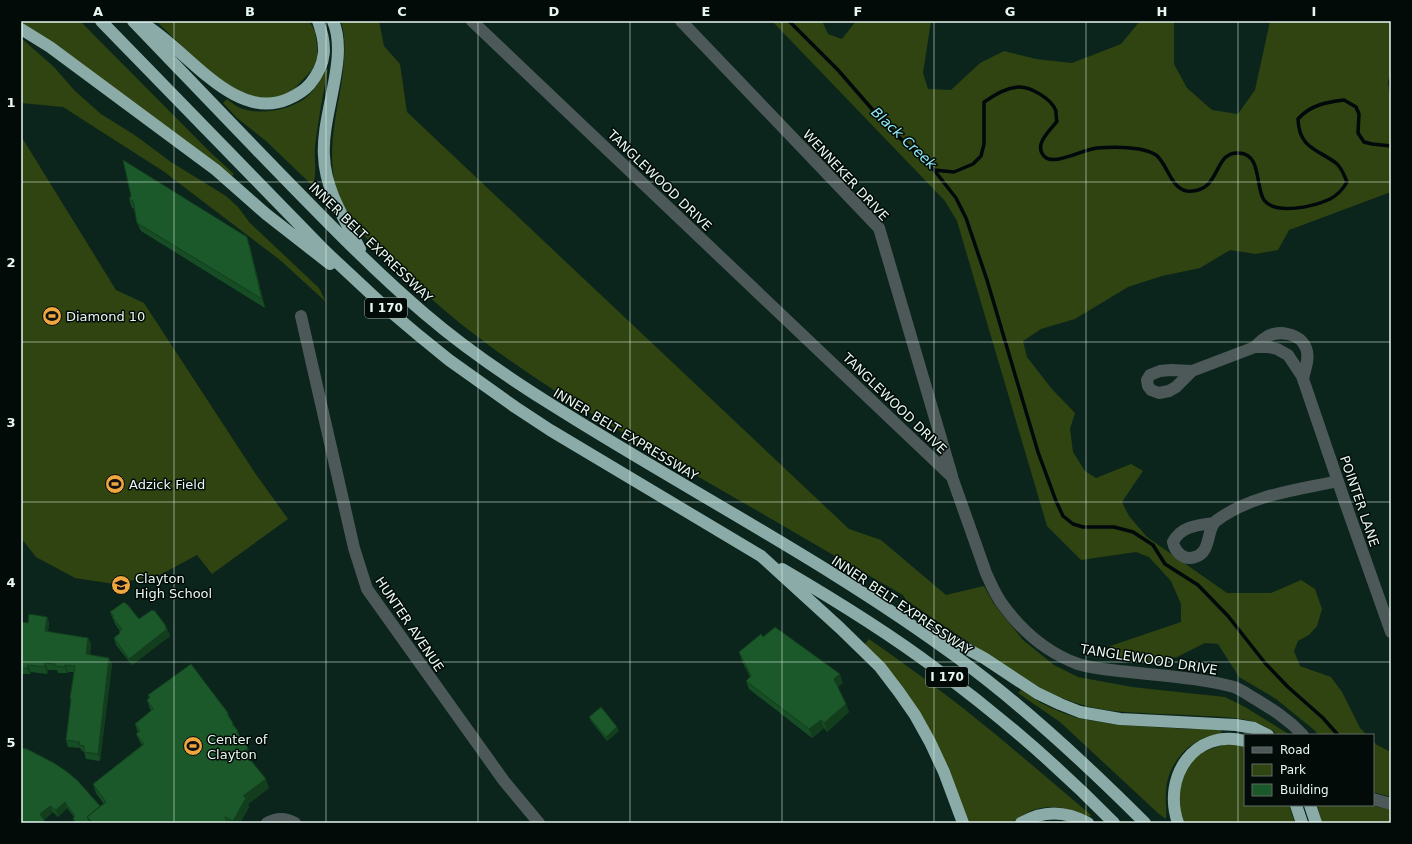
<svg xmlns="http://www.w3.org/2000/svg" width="1412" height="844" font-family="'DejaVu Sans',sans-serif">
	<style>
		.green { fill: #2f4410 }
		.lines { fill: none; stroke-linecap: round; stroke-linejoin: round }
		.stream { stroke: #00080b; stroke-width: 3.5 }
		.street { stroke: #4d5958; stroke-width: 12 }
		.highway { stroke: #8aaba7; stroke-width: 12 }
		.wall { fill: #174d24 }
		.shaded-wall { fill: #133e1d }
		.building { fill: #1b592a; stroke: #133e1d }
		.grid { fill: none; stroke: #e8f8f1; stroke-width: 1; stroke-opacity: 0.55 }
		.labels { text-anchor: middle; stroke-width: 3; stroke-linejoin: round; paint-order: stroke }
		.shield { fill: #030b08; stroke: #a3b1ab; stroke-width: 1 }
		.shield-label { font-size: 12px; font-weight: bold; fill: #e8f8f1 }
		.street-label { font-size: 13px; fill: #e8f8f1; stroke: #030b08 }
		.poi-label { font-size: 13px; fill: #e8f8f1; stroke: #030b08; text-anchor: start }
		.water-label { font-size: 14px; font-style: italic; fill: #8deefa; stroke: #030b08 }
		.neatline { fill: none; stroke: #e8f8f1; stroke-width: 1.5 }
		.grid-label { font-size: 13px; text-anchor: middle; font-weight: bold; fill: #e8f8f1 }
	</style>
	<rect width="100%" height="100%" fill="#0b251c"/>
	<path class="green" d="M 23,21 L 80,21 L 208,150 L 234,174 L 231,177 L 23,24 Z
		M 156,21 L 309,21 L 315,31 L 317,46 L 317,58 L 312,70 L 294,89 L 283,96 L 269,99 L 239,94 L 209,72 Z
		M 341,21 L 379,21 L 384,46 L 400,64 L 407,112 L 849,529 L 881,540 L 946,595 L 984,586 L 994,604 L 1023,640 L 1054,665 L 1078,677 L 1132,687 L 1225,697 L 1245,707 L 1290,735 L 1278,735 C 1258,717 1228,717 1203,716 C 1174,714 1144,714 1115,711 C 1062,706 1025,680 982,651 C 956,634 931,617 906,600 L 903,595 C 838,558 774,520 709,483 C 632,438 553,394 482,340 C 457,322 434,301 411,281 C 390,262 352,228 341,203 C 325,164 334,126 341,86 C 344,65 347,42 341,21 Z
		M 772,21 L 822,21 L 828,34 L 842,39 L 856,21 L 931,21 L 923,73 L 928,89 L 951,90 L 980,63 L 1004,51 L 1036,59 L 1072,63 L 1121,44 L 1140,21 L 1174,21 L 1174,64 L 1187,88 L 1212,110 L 1238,114 L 1255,90 L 1270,21 L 1391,21 L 1391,192 L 1289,230 L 1278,250 L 1256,254 L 1230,250 L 1200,268 L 1162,276 L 1128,287 L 1075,319 L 1041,329 L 1023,341 L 1027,357 L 1051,388 L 1075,413 L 1070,429 L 1073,452 L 1085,471 L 1096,478 L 1131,464 L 1143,471 L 1122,502 L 1129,516 L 1147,537 L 1227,593 L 1271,593 L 1301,580 L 1315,589 L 1322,609 L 1317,626 L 1309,635 L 1298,641 L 1294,651 L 1300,666 L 1331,677 L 1342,692 L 1360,728 L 1367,735 L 1319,735 L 1313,729 L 1276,699 L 1239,677 L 1218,644 L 1205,643 L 1177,657 L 1148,662 L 1126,661 L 1118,656 L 1110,646 L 1181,622 L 1181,604 L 1171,581 L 1149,557 L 1136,552 L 1081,560 L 1047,526 L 957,221 L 945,201 Z
		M 21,38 L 54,67 L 75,91 L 101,114 L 136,136 L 171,162 L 226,196 L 238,207 L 250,223 L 319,288 L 326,302 L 280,260 L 163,171 L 63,107 L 21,103 Z
		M 328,69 C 323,95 318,120 315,146 C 314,159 317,173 313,186 L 266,141 L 237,118 L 223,103 L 227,99 C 231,102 236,106 240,108 C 259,115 284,111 301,101 C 312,95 320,81 326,70 Z
		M 21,136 L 116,290 L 144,303 L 255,473 L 288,519 L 212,574 L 197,555 L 160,575 L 114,584 L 75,578 L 36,557 L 21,538 Z
		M 869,639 C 921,675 971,713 1019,754 C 1043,774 1067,795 1091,815 L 1088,818 C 1062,803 1036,802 1012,823 L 967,823 L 949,771 L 864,645 Z
		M 1021,690 L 1041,703 L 1058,711 L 1077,718 L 1100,722 L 1118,725 L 1190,729 L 1220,729 L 1222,733 C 1212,735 1202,738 1193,744 C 1178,754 1167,772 1166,791 C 1165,800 1167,809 1166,819 L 1159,814 L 1060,722 L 1018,693 Z
		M 1373,741 L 1377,745 L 1391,752 L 1391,797 L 1373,792 Z
		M 1224,745 L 1238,745 L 1245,747 L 1245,805 L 1289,805 L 1295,823 L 1183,823 C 1175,799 1179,766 1203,752 C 1210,749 1217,747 1224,745 Z
		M 1317,805 L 1370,805 L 1391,810 L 1391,823 L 1322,823 Z"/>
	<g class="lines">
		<path class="stream" d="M 789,21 L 838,70 L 885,124 L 934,170 L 954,172 L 973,164 L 981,156 L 984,144 L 984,102 C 995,95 1005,88 1018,87 C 1030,86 1052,99 1056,111 C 1056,114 1056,118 1057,121 C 1051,130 1032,145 1045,157 C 1054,166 1084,149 1097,148 C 1109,147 1127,147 1139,149 C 1144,150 1153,153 1156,155 C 1167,163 1171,189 1187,191 C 1222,194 1212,151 1239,153 C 1262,154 1255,187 1264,200 C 1276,216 1315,206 1330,199 C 1338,195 1343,189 1347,182 C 1344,175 1342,168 1336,163 C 1317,149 1299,148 1298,119 C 1310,105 1327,102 1344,100 L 1356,107 L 1359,114 L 1358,133 L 1364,142 L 1372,144 L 1391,146
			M 1391,78 L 1390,82 L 1391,92
			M 934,170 L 956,198 L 966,218 L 987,280 L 1038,452 L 1056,501 L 1063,516 L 1073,524 L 1083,527 L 1114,527 L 1133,532 L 1153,545 L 1165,564 L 1198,585 L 1228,616 L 1265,663 L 1288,687 L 1323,718 L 1338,735"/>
		<path class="street" d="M 472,21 L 952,477 L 986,573 C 991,584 996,596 1003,605 C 1022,631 1048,653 1078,664 C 1094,669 1113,670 1129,672 C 1164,676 1200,678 1234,687 C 1240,689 1247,694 1252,697 C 1272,709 1287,718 1303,735
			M 681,21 L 879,228 L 952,476
			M 301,316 L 354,548 L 367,589 L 504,781 L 539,823
			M 1255,347 C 1258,344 1261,340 1265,338 C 1277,329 1300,333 1306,348 C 1310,358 1305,369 1303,379
			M 1192,371 L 1176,387 L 1169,391 L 1159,393 L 1151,390 L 1148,386 L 1147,380 L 1150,375 L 1160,371 L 1171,370 L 1192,371 L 1255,347 L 1268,347 L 1277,349 L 1288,355 L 1302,376 L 1346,505 L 1391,632
			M 1214,523 C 1198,525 1181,526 1173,542 C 1175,552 1184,561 1195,557 C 1212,552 1206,529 1216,521 C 1250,495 1297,490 1338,481
			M 1373,799 L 1391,804
			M 267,823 C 276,818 286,818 295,823"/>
		<path class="highway" d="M 101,21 L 325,251 L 385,307 L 417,334 L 449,360 L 515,407 L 550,430 L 761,556 L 840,628 L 880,667 L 899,692 L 915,715 L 930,742 L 944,772 L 963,823
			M 133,21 C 186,76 239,132 292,186 C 335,230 378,274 425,314 C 467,350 513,381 560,410 C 692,493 832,565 958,658 C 1025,707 1086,764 1145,823
			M 333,21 C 349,58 321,115 324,156 C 325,190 345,220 360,249
			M 142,23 C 186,47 233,123 288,99 C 297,95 304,91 310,84 C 327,63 327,45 318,21
			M 21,29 L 50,47 L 216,170 L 266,214 L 330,264
			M 782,569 C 835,600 887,632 935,668 C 999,715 1059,767 1114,823
			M 928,628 L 984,658 L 1037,693 L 1060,704 L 1080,712 L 1120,719 L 1236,725 L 1254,728 L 1268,735
			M 1296,805 L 1302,823
			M 1310,805 L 1316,823
			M 1021,823 C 1043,810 1066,811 1088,823
			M 1178,823 C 1162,777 1194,728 1245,741"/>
	</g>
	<path class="wall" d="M 129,199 L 250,246 L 265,308 L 141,231 L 137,223 L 134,209 L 132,208 Z
		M 110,612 L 166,626 L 170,636 L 132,665 L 116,645 L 114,638 L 120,634 L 119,632 L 120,631 L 115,624 Z
		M 47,617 L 49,623 L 48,632 L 88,638 L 91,644 L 90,654 L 112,664 L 100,761 L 86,759 L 84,752 L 82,751 L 80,748 L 68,747 L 66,740 L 71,701 L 70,698 L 74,672 L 68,672 L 67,673 L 58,673 L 57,670 L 48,670 L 47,674 L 31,672 L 30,674 L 21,674 L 21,622 L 28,623 Z
		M 763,637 L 843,683 L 838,687 L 849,712 L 827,732 L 824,728 L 812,738 L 749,689 L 746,681 L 750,677 L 742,661 L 739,652 Z
		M 148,695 L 222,705 L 224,708 L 228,713 L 230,718 L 235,727 L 238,731 L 240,737 L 251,757 L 249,759 L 269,788 L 248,804 L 249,807 L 240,823 L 74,823 L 73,818 L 74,817 L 67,808 L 58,817 L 53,812 L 44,820 L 21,823 L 21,748 L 101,806 L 104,804 L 96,793 L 93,784 L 142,745 L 140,742 L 136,734 L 138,733 L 135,724 L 152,711 L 150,709 L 147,700 L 149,698 Z
		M 589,717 L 619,731 L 607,741 L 591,721 Z"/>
	<path class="shaded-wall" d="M 247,237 L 250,246 L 265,308 L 262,299 Z
		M 47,617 L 49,623 L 47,638 L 45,631 Z
		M 166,626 L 170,636 L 132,665 L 129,659 Z
		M 88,638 L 91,644 L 89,660 L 86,654 Z
		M 109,658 L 112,664 L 100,761 L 98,754 Z
		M 45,663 L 48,670 L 47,674 L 45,667 Z
		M 28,665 L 31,672 L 30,674 L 27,668 Z
		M 65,665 L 68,672 L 67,673 L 65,667 Z
		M 840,674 L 843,683 L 837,688 L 834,679 Z
		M 846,704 L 849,712 L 827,732 L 824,723 Z
		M 821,720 L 824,728 L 812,738 L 809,729 Z
		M 617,727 L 619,731 L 607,741 L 606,737 Z
		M 248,748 L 251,757 L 247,761 L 244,752 Z
		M 266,779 L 269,788 L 248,804 L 249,807 L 240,823 L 234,823 L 233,821 L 243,796 Z
		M 65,802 L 67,808 L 58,817 L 56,810 Z
		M 50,806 L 53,812 L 42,821 L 40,814 Z"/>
	<path class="building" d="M 123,160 L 247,237 L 262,299 L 137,223 L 133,201 L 129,199 L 131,196 Z
		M 124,602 L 126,604 L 127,604 L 139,619 L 152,610 L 153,611 L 154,610 L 166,626 L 165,627 L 167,629 L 129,659 L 114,638 L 120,633 L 119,632 L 122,629 L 112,617 L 114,616 L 110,612 Z
		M 29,614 L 47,617 L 45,631 L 88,638 L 86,654 L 109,658 L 98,754 L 84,752 L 84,746 L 79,745 L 80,742 L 66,740 L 71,699 L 70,698 L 75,666 L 65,665 L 65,667 L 55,666 L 55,664 L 45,663 L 45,667 L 28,665 L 27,668 L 21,668 L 21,622 L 28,623 Z
		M 775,627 L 840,674 L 834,679 L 846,704 L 824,723 L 821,720 L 809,729 L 746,681 L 751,676 L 739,652 L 761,634 L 763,637 Z
		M 191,664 L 222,705 L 228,713 L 227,714 L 233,723 L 232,724 L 238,731 L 237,732 L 248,748 L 244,752 L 266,779 L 243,796 L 246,798 L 233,821 L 225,817 L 225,818 L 228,823 L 89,823 L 91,821 L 87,817 L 106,802 L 93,784 L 144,744 L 136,734 L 140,731 L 135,724 L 153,709 L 147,700 L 150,697 L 148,695 Z
		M 601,707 L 617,727 L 606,737 L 589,717 Z
		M 21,748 L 27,749 L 54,763 L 66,771 L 77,780 L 100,806 L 87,817 L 90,822 L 89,823 L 76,823 L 73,818 L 75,816 L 65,802 L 56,810 L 50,806 L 40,814 L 46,823 L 21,823 Z"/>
	<path class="grid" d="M 174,21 L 174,823M 326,21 L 326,823M 478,21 L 478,823M 630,21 L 630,823M 782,21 L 782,823M 934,21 L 934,823M 1086,21 L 1086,823M 1238,21 L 1238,823M 21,182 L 1391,182M 21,342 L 1391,342M 21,502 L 1391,502M 21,662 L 1391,662"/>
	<defs>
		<g id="stadium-disc" transform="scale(1)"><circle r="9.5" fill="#f0a63f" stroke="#030b08"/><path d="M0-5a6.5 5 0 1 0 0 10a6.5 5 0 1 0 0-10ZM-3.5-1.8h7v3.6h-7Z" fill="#111"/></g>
		<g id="school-disc" transform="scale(1)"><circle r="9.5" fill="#f0a63f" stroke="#030b08"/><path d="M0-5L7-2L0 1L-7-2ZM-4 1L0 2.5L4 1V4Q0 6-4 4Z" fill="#111"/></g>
	</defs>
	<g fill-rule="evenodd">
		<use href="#stadium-disc" x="52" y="316"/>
		<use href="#stadium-disc" x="115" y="484"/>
		<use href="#school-disc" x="121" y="585"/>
		<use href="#stadium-disc" x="193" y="746"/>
	</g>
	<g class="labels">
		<g class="shield">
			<rect x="365" y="298" width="42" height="20" rx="3"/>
			<rect x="926" y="667" width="42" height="20" rx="3"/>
		</g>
		<g class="shield-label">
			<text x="386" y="312">I 170</text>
			<text x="947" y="681">I 170</text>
		</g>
		<g class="street-label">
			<text transform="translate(846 175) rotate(47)" y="5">WENNEKER DRIVE</text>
			<text transform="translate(660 180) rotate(44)" y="5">TANGLEWOOD DRIVE</text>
			<text transform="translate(371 242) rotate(44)" y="5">INNER BELT EXPRESSWAY</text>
			<text transform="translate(895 403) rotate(44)" y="5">TANGLEWOOD DRIVE</text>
			<text transform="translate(626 434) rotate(31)" y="5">INNER BELT EXPRESSWAY</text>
			<text transform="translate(1360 501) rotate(71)" y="5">POINTER LANE</text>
			<text transform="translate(902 605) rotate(34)" y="5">INNER BELT EXPRESSWAY</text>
			<text transform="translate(410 624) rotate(56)" y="5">HUNTER AVENUE</text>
			<text transform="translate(1149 659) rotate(9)" y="5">TANGLEWOOD DRIVE</text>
		</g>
		<g class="poi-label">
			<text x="66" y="321">Diamond 10</text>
			<text x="129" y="489">Adzick Field</text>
			<text x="135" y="583">Clayton<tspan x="135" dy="15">High School</tspan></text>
			<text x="207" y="744">Center of<tspan x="207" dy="15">Clayton</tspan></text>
		</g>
		<g class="water-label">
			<text transform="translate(904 138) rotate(43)" y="5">Black Creek</text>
		</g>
	</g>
	<rect width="1412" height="844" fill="none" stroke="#030b08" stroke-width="44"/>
	<rect x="1244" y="734" width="130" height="72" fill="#030b08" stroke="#5f6a65"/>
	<rect x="1252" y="747" width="20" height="6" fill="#4d5958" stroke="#5f6a65"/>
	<text x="1280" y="754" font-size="12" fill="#e8f8f1">Road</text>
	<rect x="1252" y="764" width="20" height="12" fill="#2f4410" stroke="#5f6a65"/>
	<text x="1280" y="774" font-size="12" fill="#e8f8f1">Park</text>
	<rect x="1252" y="784" width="20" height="12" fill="#1b592a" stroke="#5f6a65"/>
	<text x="1280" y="794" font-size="12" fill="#e8f8f1">Building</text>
	<rect x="22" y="22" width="1368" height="800" class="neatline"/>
	<g class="grid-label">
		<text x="98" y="16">A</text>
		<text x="250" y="16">B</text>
		<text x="402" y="16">C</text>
		<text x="554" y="16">D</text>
		<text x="706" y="16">E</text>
		<text x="858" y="16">F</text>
		<text x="1010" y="16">G</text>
		<text x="1162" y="16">H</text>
		<text x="1314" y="16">I</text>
		<text x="11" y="107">1</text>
		<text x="11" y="267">2</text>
		<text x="11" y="427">3</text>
		<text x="11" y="587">4</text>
		<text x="11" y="747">5</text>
	</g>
</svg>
